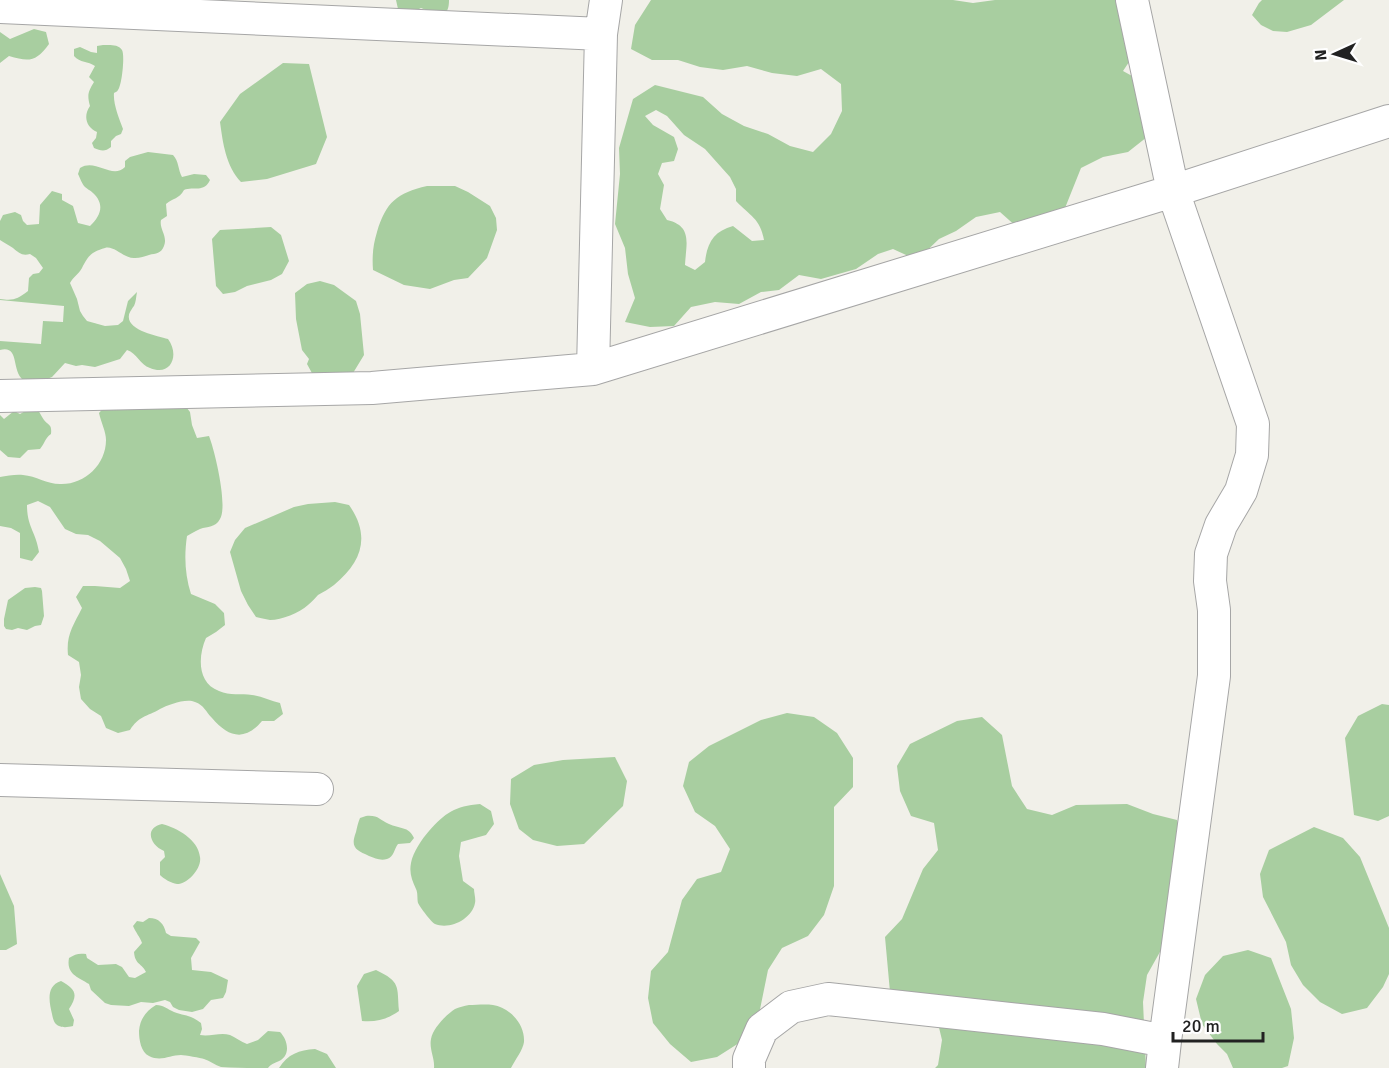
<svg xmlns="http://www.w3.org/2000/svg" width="1389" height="1068" font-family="Signika,sans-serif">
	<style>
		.forest { fill: #a8cea0; fill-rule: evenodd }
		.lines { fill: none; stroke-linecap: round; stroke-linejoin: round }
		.street-casing { stroke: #a6a6a6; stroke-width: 34 }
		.street { stroke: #fff; stroke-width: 32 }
	</style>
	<rect width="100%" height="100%" fill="#f1f0e9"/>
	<path class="forest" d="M 396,0 L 449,0 C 449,15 443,15 431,15 L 426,10 L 421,8 L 415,11 L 403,13 L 398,9 Z
		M 651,0 L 953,0 L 973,3 L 995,0 L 1120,0 L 1141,44 L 1123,71 L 1143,82 L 1147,137 L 1128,152 L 1103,157 L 1081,168 L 1063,213 L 1019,229 L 1000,212 L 976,217 L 956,231 L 939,239 L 917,260 L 893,249 L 878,254 L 856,269 L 821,279 L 799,275 L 779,290 L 761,292 L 739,304 L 715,302 L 691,307 L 674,326 L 650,327 L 625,322 L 635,298 L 628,274 L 625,248 L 615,224 L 620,174 L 619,148 L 633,99 L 655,85 L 703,97 L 722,114 L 744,126 L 768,134 L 790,146 L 813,152 L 831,134 L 842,111 L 841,84 L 821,69 L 797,76 L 772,73 L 747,66 L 723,70 L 700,67 L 678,60 L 652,60 L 631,49 L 635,25 ZM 656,110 L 667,116 L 684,135 L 705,149 L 713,158 L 730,177 L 736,189 L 736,201 C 750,216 760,218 764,240 L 752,241 L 733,226 C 714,231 707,243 705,262 L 695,270 L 685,265 C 686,244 693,226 667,220 L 660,209 L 664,185 L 658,174 L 662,163 L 674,161 L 678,149 L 674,137 L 653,125 L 645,116 Z
		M 1262,0 L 1344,0 L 1311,25 L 1287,32 L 1273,31 L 1261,25 L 1252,15 L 1259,3 Z
		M 34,29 L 46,32 L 49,44 C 36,62 29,62 9,56 L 0,63 L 0,32 L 10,39 Z
		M 103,45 C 110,45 118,44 122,50 C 125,55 122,85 118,90 C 117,92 115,92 114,93 C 113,104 119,118 123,129 L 121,134 L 116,136 L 111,141 L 111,147 C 105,152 101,151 94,148 L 92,143 L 96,138 L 97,132 C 86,127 83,116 90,106 C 87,95 88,92 94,82 L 89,77 L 95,66 C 88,61 80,63 74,56 L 74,49 L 80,47 L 91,52 L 97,53 L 97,46 Z
		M 283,63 L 309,64 L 327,137 L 316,164 L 267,179 L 241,182 C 226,166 223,144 220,122 L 240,94 Z
		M 148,152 L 173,155 C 179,161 178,170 182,177 L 194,174 L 206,175 L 210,180 C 204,193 194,186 184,190 C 179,199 173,198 166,204 L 167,216 L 161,220 C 159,229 168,236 164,246 C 161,254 156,253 149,255 C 145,256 140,258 135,258 C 124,259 114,245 105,248 C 91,252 88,256 82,268 C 79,274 73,277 70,283 L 77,299 L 80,311 L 83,316 L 87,321 L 105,326 L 118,325 L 123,321 L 128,301 L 137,292 C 136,297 136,302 134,306 C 133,307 129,313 129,315 C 126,330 157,336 168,339 C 180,355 171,377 150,368 C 140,365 137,353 127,350 L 120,359 L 95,367 L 82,365 L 76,366 L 65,363 L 52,377 L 47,379 L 23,380 C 11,370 20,345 0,350 L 0,341 L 41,344 L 43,321 L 63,322 L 64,306 L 0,300 L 0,299 C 14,301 17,299 28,291 L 29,278 L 33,274 L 39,273 L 43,268 L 36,258 L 30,254 C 22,256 19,253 13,248 C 9,245 4,243 0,240 L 0,221 L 3,215 L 15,212 L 21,215 L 23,221 L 27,225 L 39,224 L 40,205 L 52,191 L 62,194 L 62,200 L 73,206 L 78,223 L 90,226 C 101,216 105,204 93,193 C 90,190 87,189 85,187 C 82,184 80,178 78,174 L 80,168 C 96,158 112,180 125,167 L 125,161 L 130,157 Z
		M 427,186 L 455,186 L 468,192 L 490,206 L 496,218 L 497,230 L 487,258 L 468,278 L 454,280 L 430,289 L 404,285 L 373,270 C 372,256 373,245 377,232 C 386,202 397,193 427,186 Z
		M 271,227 L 281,235 L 289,261 L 282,274 L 271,280 L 247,286 L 235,292 L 223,294 L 216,286 L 212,239 L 220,230 Z
		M 320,281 L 334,285 L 356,301 L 360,314 L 364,355 L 350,378 L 313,375 L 307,364 L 309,359 L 302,350 L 296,319 L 295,293 L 307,284 Z
		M 108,403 L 183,403 L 190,412 L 192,425 L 197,438 L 209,436 C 215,451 228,506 220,519 C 215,528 208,526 200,529 C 195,531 191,534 187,536 C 184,556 185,575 191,594 L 215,604 L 224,613 L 225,625 L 216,632 L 206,638 C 198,656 197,683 219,691 C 230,696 241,693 252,695 C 261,696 271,701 280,703 L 283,714 L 274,721 L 262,721 C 245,742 228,737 212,718 C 206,712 204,705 195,702 C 186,698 168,705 160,709 C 146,717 139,716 130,730 L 118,733 L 106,728 L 101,716 L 90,709 L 81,699 L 79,687 L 81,675 L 79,662 L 68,655 C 66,635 73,626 82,608 L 76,597 L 83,586 L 95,586 L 120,588 L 130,581 L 126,569 L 120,558 L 100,541 L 88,535 L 76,534 L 65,529 L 50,507 L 38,501 L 27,505 C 27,527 36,532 39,552 L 32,561 L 20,558 L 20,533 L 11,528 L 0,526 L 0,477 C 7,476 16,474 23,475 C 36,476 47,484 60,484 C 84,485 106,465 106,440 C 106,432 101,422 99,413 Z
		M 31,408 L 37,409 C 40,412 41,416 44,420 C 49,426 52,424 51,434 C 45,438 45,443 40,449 L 28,450 L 20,458 L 8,457 L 0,450 L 0,415 L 4,419 L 14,411 L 20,414 Z
		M 335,502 L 349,505 C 371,536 362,562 334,585 C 329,589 323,592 318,595 C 315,598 312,602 308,605 C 299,613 282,620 270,620 C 265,619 260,618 256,617 L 248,605 L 241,591 L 230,552 L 235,540 L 245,528 L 294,507 L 308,504 Z
		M 35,587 L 41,588 L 42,591 L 44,616 L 41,625 L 35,626 L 27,630 L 18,628 L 12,630 L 6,629 L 4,626 L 4,619 L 8,600 L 25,588 Z
		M 1382,704 L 1389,705 L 1389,816 L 1378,821 L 1354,815 L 1345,738 L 1358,716 Z
		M 787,713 L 814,717 L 837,733 L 853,758 L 853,787 L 834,807 L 834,886 L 824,915 L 808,936 L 782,948 L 768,970 L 757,1024 L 739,1043 L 717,1057 L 691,1062 L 670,1044 L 653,1023 L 648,998 L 651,971 L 668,952 L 682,900 L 697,879 L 721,872 L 730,849 L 715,826 L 695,812 L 683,786 L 689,762 L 709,746 L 761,720 Z
		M 982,717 L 1002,735 L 1012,786 L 1027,809 L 1052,815 L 1076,805 L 1127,804 L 1153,814 L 1177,820 L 1186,849 L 1174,927 L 1147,975 L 1143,1002 L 1146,1068 L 935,1068 L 938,1065 L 942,1040 L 936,1015 L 890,992 L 885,937 L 902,919 L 923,869 L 938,850 L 934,823 L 911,816 L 900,791 L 897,766 L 910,744 L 957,721 Z
		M 615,757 L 627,781 L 623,806 L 584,844 L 557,846 L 533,840 L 519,829 L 510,804 L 511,779 L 534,765 L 563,760 Z
		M 480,804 L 491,811 L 494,824 L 486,835 L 461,842 L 459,856 L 463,881 L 474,889 C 474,893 476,899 475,903 C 472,919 450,930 435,924 C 431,922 420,907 418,903 C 417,898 418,893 416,889 C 412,880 409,873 411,863 C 413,852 422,839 429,831 C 445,813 455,806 480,804 Z
		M 366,816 C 379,815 379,820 389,824 C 399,829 409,826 414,838 L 410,843 L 398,844 C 394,849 394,857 387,859 C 380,861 375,858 369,856 C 356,850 350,848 356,832 C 357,827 358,823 360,818 Z
		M 162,824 C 177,828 198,839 200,857 C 202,868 188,884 177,884 C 171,883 164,879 160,875 L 160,862 L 165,857 L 164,851 C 150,845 144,828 162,824 Z
		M 1314,827 L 1343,838 L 1360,857 L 1389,928 L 1389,974 L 1383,987 L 1367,1008 L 1342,1014 L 1320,1002 L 1303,985 L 1291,965 L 1286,942 L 1263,897 L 1260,874 L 1269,850 Z
		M 0,874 L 14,906 L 17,944 L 6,950 L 0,950 Z
		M 149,918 C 159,918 164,924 166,933 L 171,936 L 196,938 L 200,942 L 191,958 L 192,970 L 211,972 L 228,980 L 226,992 L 223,998 L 211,1000 L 203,1009 L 192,1012 L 179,1010 L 173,1007 L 170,1002 L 165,1000 L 153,1003 L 141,1002 L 129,1006 L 111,1005 L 105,1003 L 91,990 L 89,984 C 78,977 66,974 69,958 C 75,954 79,953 86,954 L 87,958 L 98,965 L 116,964 L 122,967 L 129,977 L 135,978 L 146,972 C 142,963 135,965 134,952 L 142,943 C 140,937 136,933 133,926 L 137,921 L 143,922 Z
		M 1248,950 L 1271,958 L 1291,1009 L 1294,1038 L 1288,1066 L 1282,1068 L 1233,1068 L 1227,1054 L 1217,1044 L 1202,1024 L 1196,999 L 1205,975 L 1223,956 Z
		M 376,970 C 401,982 397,986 399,1011 C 386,1020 376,1022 362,1021 L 357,986 L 364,974 Z
		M 61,981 C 75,989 79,994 69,1009 L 74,1020 L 73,1026 C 68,1027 64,1028 59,1026 C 54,1024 53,1019 52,1014 C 49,1001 46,986 61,981 Z
		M 156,1005 C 164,1005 167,1009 174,1012 C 185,1016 191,1015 201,1023 L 202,1029 L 200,1035 C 210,1037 220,1032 230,1035 C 235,1037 241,1042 247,1044 L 258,1040 L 268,1031 L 280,1032 C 287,1039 291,1053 281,1060 C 276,1063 272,1063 268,1068 C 253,1068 236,1068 221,1067 C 215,1065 210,1061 204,1059 C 201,1058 185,1055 181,1055 C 170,1055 161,1062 149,1056 C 141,1052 139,1040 139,1031 C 140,1019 146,1011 156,1005 Z
		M 469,1005 C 476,1005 485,1004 493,1005 C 510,1008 525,1024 524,1042 C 523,1050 515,1060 511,1068 L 434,1068 C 435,1059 429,1049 431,1039 C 433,1028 446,1015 455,1009 C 459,1007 464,1006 469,1005 Z
		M 315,1049 L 327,1054 L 336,1068 L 279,1068 C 288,1054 299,1050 315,1049 Z"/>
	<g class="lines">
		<g class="street-casing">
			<path id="street" d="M 1132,0 L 1173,191 L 1253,424 L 1252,455 L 1241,491 L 1221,525 L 1211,554 L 1210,581 L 1214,610 L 1214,676 L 1165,1041
				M 0,7 L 601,34
				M 593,369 L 601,34 L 606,0
				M 0,396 L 372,388 L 593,369 L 1173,191 L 1389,121
				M 0,780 L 317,789
				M 749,1068 L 749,1059 L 762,1029 L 791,1007 L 828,999 L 1103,1029 L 1165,1041 L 1162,1068"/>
		</g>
		<use href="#street" class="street"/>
	</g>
	<g transform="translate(1335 54) rotate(266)" stroke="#ffffff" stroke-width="4.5" paint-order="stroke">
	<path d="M0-4.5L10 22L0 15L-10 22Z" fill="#222222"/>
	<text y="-9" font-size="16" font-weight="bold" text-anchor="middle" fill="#222222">N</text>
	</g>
	<path d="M1173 1032v9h90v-9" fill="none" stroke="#222222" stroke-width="3"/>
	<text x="1182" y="1032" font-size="18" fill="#222222" stroke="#ffffff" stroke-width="4.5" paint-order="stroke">20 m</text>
</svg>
